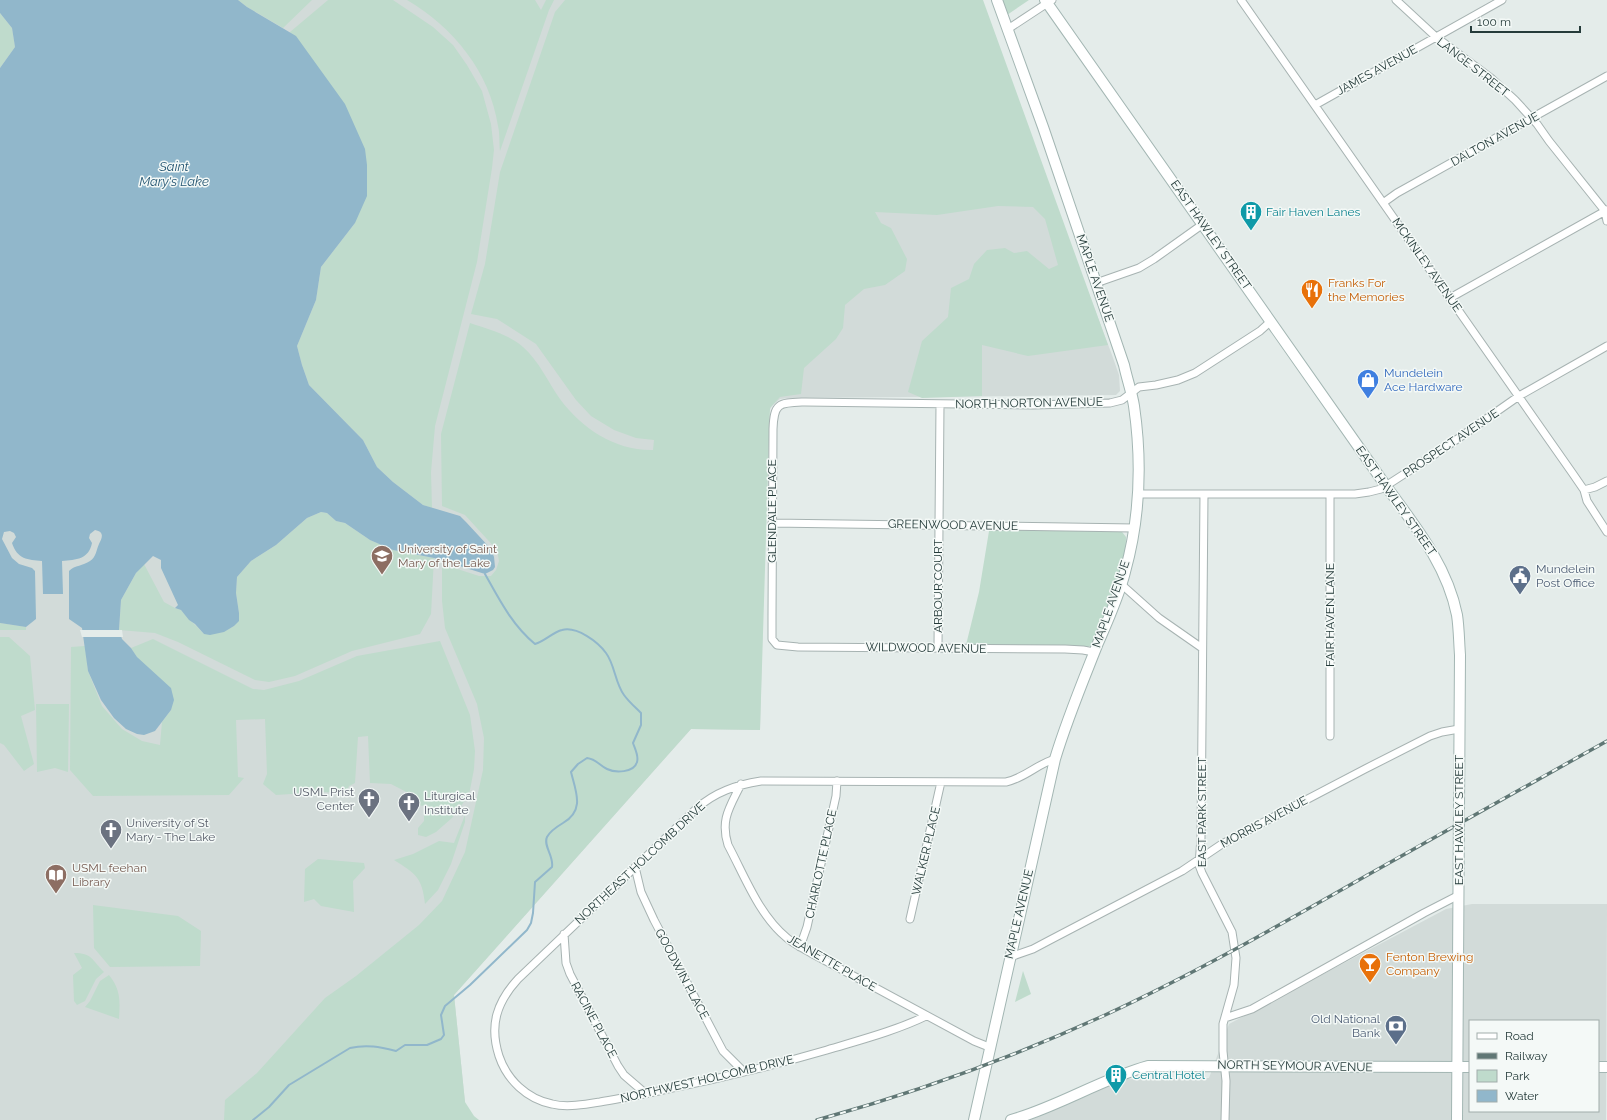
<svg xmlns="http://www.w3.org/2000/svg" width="1607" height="1120" font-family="Raleway,sans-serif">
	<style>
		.built { fill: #d2dbd9; fill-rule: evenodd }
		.green { fill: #bfdbcc }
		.water { fill: #91b7cb }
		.pier { fill: #e4ecea }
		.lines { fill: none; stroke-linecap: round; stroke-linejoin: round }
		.stream { stroke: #91b7cb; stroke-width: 2 }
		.street-casing { stroke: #a7b3b2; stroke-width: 9 }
		.secondary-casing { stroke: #a3b6b3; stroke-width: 12 }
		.street { stroke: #fff; stroke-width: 7 }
		.secondary { stroke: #fff; stroke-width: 10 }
		.rail-casing { stroke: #607775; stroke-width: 3.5 }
		.rail { stroke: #f4f9f7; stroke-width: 2; stroke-dasharray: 6; stroke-linecap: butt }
		.labels { text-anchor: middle; stroke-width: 3; stroke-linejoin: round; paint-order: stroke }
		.street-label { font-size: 12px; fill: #253b3a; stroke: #f4f9f7 }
		.culture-label { font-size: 12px; fill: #0d838f; stroke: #f4f9f7; text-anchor: start }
		.food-label { font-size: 12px; fill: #c56008; stroke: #f4f9f7; text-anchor: start }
		.shop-label { font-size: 12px; fill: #366cbe; stroke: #f4f9f7; text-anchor: start }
		.education-label { font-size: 12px; fill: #785e54; stroke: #f4f9f7; text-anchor: start }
		.service-label { font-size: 12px; fill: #4e5e75; stroke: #f4f9f7; text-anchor: start }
		.worship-label { font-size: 12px; fill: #5b616d; stroke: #f4f9f7; text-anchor: start }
		.water-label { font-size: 13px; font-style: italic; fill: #255672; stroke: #f4f9f7 }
	</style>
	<rect width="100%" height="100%" fill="#e4ecea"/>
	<path class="built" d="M 0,0 L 978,0 L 1112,355 L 1119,375 L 1120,391 L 1116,395 L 789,398 L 780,399 L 772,406 L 768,413 L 760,730 L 691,729 L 454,995 L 465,1102 L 464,1120 L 0,1120 Z
		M 1472,904 L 1607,904 L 1606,1120 L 1021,1120 L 1125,1079 L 1209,1078 L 1229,1024 L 1446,909 ZM 1470,1021 L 1598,1021 L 1598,1111 L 1470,1111 Z"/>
	<path class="green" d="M 238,0 L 312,0 L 283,28 L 247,7 Z
		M 328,0 L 393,0 L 433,27 L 453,45 L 467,65 L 482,91 L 491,124 L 494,150 L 492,168 L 477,262 L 435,426 L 431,472 L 432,508 L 423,505 L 393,482 L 377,467 L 363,440 L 309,385 L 302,365 L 297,346 L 316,300 L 321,267 L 355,223 L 290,32 Z
		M 407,0 L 535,0 L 541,10 L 546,0 L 554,0 L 549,10 L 500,151 C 499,143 500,134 498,126 C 490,72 453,27 407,0 Z
		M 565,0 L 983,0 L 1108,345 L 1028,356 L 982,345 L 982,396 L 922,398 L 908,392 L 922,341 L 948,317 L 951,288 L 969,279 L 974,264 L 987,250 L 1005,248 L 1014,253 L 1027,251 L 1049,269 L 1058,265 L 1045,219 L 1033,207 L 998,206 L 937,215 L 875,212 L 881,223 L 891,228 L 907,259 L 905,271 L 885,285 L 864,289 L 845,305 L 843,328 L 836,339 L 804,368 L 801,394 L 780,397 L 770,408 L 760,730 L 691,729 L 454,995 L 465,1102 L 474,1116 L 479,1120 L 224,1120 L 225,1100 L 257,1073 L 325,998 L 356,976 L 419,925 L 442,901 L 465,852 L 483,770 L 484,738 L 477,704 L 445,628 L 442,601 L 442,564 L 479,576 L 491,576 L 496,570 L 499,561 L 497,550 L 465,515 L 442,506 L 441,434 L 470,323 C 488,329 508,334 523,347 C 539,361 548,382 560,399 C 582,429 616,451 653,450 L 654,440 L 636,438 L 614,430 L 591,416 L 576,400 L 536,344 L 497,319 L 471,314 L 485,264 L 500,172 L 555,12 Z
		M 1001,0 L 1029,0 L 1007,15 Z
		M 0,13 L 12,28 L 15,47 L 0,68 Z
		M 321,512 L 327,513 L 336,521 L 345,523 L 370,540 L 393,550 L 434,558 L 431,614 L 420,634 L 352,651 L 295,676 L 269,682 L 255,680 L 178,642 L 155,633 L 119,630 L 121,600 L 136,573 L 144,564 L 164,602 L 175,608 L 181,610 C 188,619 196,625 204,634 L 223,632 L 234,626 L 239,620 L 239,613 L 236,593 L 237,577 L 251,561 L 276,545 L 307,518 Z
		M 990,525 L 1119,528 L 1126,537 L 1125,572 L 1098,644 L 1079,649 L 965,649 L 979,592 Z
		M 0,623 L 26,627 L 26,630 L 0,630 Z
		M 0,637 L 9,637 L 30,656 L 35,710 L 21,716 L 34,764 L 24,771 L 4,745 L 0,743 Z
		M 153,639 L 253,689 L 264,690 L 299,681 L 357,656 L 440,641 L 470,715 L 475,751 L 474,769 L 469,795 L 452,818 L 436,832 L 426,837 L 418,835 L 418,828 L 424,821 L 424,806 L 418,805 L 416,797 L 391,784 L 370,783 L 368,736 L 358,737 L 355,783 L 349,786 L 346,793 L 321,792 L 276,795 L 263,784 L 267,774 L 265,719 L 236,720 L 238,777 L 244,778 L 229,795 L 93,796 L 70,770 L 71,647 L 85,646 L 88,671 L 102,706 L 122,729 L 142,741 L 160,745 L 162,722 L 171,710 L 131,648 Z
		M 36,704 L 69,704 L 68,772 L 55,768 L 37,772 Z
		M 465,815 L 465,822 L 451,864 L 438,890 L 425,904 C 422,877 416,874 394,860 L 413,854 L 439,841 L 454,843 Z
		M 318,859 L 364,863 L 365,868 L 353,881 L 354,912 L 321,906 L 314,899 L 304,902 L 305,869 Z
		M 93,905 L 178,916 L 201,931 L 200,966 L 110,967 L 94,948 Z
		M 74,953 C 92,953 92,960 104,972 L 96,979 L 85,1001 L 77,1005 L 74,1001 L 73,975 L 82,968 Z
		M 1023,971 L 1031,994 L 1015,1002 Z
		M 109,975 C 121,990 120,1001 119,1019 L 85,1007 L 90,1001 L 100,981 Z"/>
	<path class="water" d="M 0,0 L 238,0 L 247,7 L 296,36 L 345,104 L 365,149 L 367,165 L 367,196 L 355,223 L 321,267 L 316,300 L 297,346 L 302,365 L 309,385 L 363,440 L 377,467 L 393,482 L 423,505 L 460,516 L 466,522 L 491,549 L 494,557 L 495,567 L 493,570 L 485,574 L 434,558 L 393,550 L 370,540 L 345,523 L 336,521 L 327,513 L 321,512 L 307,518 L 276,545 L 251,561 L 237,577 L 236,593 L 239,613 L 239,621 L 234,626 L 224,632 L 210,635 L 204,634 L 195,624 L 189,620 L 181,610 L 175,608 L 178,605 L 161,568 L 161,560 L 153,556 L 136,573 L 121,600 L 119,630 L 122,639 L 131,648 L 137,657 L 171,688 L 174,700 L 171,710 L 155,731 L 144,735 L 137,734 L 126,729 L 114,718 L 101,700 L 88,671 L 82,628 L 69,619 L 69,571 C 75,565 83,566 90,561 C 96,557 96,551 99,544 C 102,538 105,532 95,530 L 90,534 L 89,538 L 92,543 C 89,559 76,560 62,561 L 63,594 L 43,594 L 42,561 C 28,560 17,559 12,543 L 16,537 L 14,533 L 10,531 L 4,532 L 2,539 L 12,558 L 19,564 L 32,568 L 35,571 L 36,619 L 26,627 L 0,623 L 0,68 L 15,47 L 12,28 L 0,13 Z"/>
	<path class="pier" d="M 80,630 L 122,630 L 123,637 L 82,637 Z"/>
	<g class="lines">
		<path class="stream" d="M 253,1120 L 269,1107 L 289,1085 L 350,1048 C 367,1044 380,1047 396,1051 L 405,1045 L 427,1045 L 441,1039 L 444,1035 L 441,1015 L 445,1006 L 470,985 L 527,930 L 531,923 L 533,913 L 535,882 L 552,867 C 554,856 543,846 547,837 C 550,831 558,826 563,823 C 585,810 576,792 571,772 L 578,764 L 587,758 C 596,759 599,765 607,769 C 615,773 634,773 637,762 C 639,756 635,749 633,743 L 641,725 L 641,713 C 635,707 629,702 624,695 C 615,683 615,665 606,653 C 598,642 577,626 562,630 C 553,632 545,641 535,644 C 512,625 499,599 485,574"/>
		<g class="street-casing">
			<path id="street" d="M 1241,0 L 1573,474 L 1584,490 L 1587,501 L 1607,532
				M 1396,0 L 1436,37 L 1491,78 L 1515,100 L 1537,124 L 1549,141 L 1605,211
				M 1008,29 L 1052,0
				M 1315,105 L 1502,0
				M 1383,203 L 1397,193 L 1607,76
				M 1605,211 L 1607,221
				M 1096,283 L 1139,268 L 1154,259 L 1203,224
				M 1450,298 L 1607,210
				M 1584,490 L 1595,487 L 1607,481
				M 1138,494 L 1355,494 L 1369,492 L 1381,489 L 1443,449 L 1519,396 L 1607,346
				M 1204,494 L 1201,838 L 1199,865 L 1202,873 L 1232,932 L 1236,958 L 1234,985 L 1223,1024 L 1223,1051 L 1226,1081 L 1225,1120
				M 1330,494 L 1330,736
				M 772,523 L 1134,528
				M 1121,584 L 1159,618 L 1202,648
				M 938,648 L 940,404
				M 1094,652 L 1083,650 L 1065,649 L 798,647 L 777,645 L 772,639 L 772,616 L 773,429 C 774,402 779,403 805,402 L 1033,405 L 1110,403 L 1122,400 L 1139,387 L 1156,385 L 1178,380 L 1195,373 L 1260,331 L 1271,321
				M 741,784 C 730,807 720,819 728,845 C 745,877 759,915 787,938 C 794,944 803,948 811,953 L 974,1041 L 989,1047
				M 635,867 L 641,892 L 654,920 L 723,1051 L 744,1072
				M 910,919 L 941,782
				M 564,934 L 566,963 L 570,974 L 618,1066 L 624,1075 L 646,1094
				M 800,947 L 807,927 L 836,796 L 837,781
				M 1010,957 L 1033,949 L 1050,940 L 1182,871 L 1222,844 L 1365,769 L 1430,736 L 1442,732 L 1459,729
				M 926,1016 C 895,1031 860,1040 827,1050 C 772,1066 718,1079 663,1090 C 642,1095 621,1098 600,1102 C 585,1104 568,1108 552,1104 C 527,1099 507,1080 499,1056 C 489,1025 497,1002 518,979 L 696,809 C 715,792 736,785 761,781 L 1006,782 C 1025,778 1037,764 1055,759
				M 1225,1018 L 1252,1009 L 1424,913 L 1459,895"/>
		</g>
		<g class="secondary-casing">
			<path id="secondary" d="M 1045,0 L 1386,486 C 1415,526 1447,565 1457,615 C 1459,628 1459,642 1460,655 L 1457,1120
				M 1598,1067 L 1607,1067
				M 974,1120 L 1055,759 C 1067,719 1083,681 1098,643 C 1108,620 1119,596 1125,572 C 1140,518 1142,461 1134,406 C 1132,393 1127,379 1124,365 L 1043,127 L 997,0
				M 1011,1120 C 1058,1107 1101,1079 1148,1066 L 1470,1067"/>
		</g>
		<use href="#street" class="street"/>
		<use href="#secondary" class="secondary"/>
		<g class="rail-casing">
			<path id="rail" d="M 817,1120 C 914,1093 1011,1058 1103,1016 C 1192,975 1278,926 1364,877 C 1445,831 1526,786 1607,741"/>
		</g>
		<use href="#rail" class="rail"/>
	</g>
	<defs>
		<g id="building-pin" transform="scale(1.15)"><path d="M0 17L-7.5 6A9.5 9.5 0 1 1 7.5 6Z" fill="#0f9aa8" stroke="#f4f9f7"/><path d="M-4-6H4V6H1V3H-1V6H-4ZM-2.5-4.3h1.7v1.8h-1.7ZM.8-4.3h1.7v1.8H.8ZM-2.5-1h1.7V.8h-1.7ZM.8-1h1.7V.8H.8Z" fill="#fff"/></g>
		<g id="restaurant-pin" transform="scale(1.15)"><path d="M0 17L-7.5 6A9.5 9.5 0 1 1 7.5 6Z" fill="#e8710a" stroke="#f4f9f7"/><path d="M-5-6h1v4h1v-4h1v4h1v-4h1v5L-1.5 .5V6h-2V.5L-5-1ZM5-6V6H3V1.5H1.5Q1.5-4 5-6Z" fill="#fff"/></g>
		<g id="shop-pin" transform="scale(1.15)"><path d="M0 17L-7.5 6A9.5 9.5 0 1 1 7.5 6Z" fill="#3f7fe0" stroke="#f4f9f7"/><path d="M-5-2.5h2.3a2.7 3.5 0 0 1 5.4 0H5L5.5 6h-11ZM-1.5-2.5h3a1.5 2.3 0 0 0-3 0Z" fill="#fff"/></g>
		<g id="university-pin" transform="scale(1.15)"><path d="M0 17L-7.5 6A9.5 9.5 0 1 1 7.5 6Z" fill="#8d6e63" stroke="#f4f9f7"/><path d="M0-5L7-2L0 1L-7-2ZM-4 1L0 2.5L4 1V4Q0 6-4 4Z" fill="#fff"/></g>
		<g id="civic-pin" transform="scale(1.15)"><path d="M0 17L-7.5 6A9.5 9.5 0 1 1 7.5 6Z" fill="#5c6f8a" stroke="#f4f9f7"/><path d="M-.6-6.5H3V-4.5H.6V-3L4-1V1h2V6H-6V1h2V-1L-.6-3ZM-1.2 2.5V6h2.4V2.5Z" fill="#fff"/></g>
		<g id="church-pin" transform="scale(1.15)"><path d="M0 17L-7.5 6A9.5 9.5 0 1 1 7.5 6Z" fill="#6b7280" stroke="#f4f9f7"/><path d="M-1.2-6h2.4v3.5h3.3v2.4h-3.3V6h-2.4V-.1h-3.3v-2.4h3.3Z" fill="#fff"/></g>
		<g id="library-pin" transform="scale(1.15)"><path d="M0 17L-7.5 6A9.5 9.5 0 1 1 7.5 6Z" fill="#8d6e63" stroke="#f4f9f7"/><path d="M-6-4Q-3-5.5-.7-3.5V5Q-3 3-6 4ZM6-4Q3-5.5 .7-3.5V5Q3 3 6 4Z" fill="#fff"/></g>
		<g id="bar-pin" transform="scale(1.15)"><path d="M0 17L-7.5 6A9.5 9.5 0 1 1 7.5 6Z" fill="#e8710a" stroke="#f4f9f7"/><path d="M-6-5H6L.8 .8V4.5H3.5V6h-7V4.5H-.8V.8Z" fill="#fff"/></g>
		<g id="bank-pin" transform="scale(1.15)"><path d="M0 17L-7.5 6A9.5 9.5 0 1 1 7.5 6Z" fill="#5c6f8a" stroke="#f4f9f7"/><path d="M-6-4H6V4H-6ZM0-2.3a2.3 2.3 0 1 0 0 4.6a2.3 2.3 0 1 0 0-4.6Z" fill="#fff"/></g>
	</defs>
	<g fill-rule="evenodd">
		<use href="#building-pin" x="1251" y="212"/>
		<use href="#restaurant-pin" x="1312" y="290"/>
		<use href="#shop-pin" x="1368" y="380"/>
		<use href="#university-pin" x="382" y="556"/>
		<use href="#civic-pin" x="1520" y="576"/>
		<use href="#church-pin" x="369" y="799"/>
		<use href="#church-pin" x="409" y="803"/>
		<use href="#church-pin" x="111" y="830"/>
		<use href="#library-pin" x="56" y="875"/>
		<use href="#bar-pin" x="1370" y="964"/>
		<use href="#bank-pin" x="1396" y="1026"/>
		<use href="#building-pin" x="1116" y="1075"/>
	</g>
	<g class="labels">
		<g class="street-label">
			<text transform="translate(1473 67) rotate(38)" y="4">LANGE STREET</text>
			<text transform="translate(1377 70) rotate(-29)" y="4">JAMES AVENUE</text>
			<text transform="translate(1495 139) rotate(-29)" y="4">DALTON AVENUE</text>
			<text transform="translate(1211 235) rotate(55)" y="4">EAST HAWLEY STREET</text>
			<text transform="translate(1427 265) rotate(55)" y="4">MCKINLEY AVENUE</text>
			<text transform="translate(1095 278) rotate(71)" y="4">MAPLE AVENUE</text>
			<text transform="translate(1029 403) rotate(-1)" y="4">NORTH NORTON AVENUE</text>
			<text transform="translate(1451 443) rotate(-34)" y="4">PROSPECT AVENUE</text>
			<text transform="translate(1396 501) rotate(55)" y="4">EAST HAWLEY STREET</text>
			<text transform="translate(772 511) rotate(-90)" y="4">GLENDALE PLACE</text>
			<text transform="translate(953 525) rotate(1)" y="4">GREENWOOD AVENUE</text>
			<text transform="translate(938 586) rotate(-90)" y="4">ARBOUR COURT</text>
			<text transform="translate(1111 604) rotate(-71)" y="4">MAPLE AVENUE</text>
			<text transform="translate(1330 615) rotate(-90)" y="4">FAIR HAVEN LANE</text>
			<text transform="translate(926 648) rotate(1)" y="4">WILDWOOD AVENUE</text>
			<text transform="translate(1202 812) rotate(-90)" y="4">EAST PARK STREET</text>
			<text transform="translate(1459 820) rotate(-90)" y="4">EAST HAWLEY STREET</text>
			<text transform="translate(1264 822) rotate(-28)" y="4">MORRIS AVENUE</text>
			<text transform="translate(926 851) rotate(-77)" y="4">WALKER PLACE</text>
			<text transform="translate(640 863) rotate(-43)" y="4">NORTHEAST HOLCOMB DRIVE</text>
			<text transform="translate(821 864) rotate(-78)" y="4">CHARLOTTE PLACE</text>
			<text transform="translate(1019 914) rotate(-77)" y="4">MAPLE AVENUE</text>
			<text transform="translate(832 963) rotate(30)" y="4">JEANETTE PLACE</text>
			<text transform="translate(682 974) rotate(62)" y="4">GOODWIN PLACE</text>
			<text transform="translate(594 1020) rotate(62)" y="4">RACINE PLACE</text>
			<text transform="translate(1295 1066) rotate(1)" y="4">NORTH SEYMOUR AVENUE</text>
			<text transform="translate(707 1079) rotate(-13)" y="4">NORTHWEST HOLCOMB DRIVE</text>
		</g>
		<g class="culture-label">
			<text x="1266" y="216">Fair Haven Lanes</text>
			<text x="1132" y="1079">Central Hotel</text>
		</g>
		<g class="food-label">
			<text x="1328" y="287">Franks For<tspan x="1328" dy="14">the Memories</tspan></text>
			<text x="1386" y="961">Fenton Brewing<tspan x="1386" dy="14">Company</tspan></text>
		</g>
		<g class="shop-label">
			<text x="1384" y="377">Mundelein<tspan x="1384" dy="14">Ace Hardware</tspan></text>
		</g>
		<g class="education-label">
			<text x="398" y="553">University of Saint<tspan x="398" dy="14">Mary of the Lake</tspan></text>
			<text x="72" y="872">USML feehan<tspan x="72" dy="14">Library</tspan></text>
		</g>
		<g class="service-label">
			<text x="1536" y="573">Mundelein<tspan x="1536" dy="14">Post Office</tspan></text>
			<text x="1380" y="1023" text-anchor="end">Old National<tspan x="1380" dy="14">Bank</tspan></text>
		</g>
		<g class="worship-label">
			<text x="354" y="796" text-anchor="end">USML Prist<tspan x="354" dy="14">Center</tspan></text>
			<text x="424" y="800">Liturgical<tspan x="424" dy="14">Institute</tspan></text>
			<text x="126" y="827">University of St<tspan x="126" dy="14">Mary - The Lake</tspan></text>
		</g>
		<g class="water-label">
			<text x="174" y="171">Saint<tspan x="174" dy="15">Mary's Lake</tspan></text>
		</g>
	</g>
	<rect x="1469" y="1020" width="130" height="92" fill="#f4f9f7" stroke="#a1adab"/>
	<rect x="1477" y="1033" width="20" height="6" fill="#ffffff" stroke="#a1adab"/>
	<text x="1505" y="1040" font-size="12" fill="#253b3a">Road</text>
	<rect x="1477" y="1053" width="20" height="6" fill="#607775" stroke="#a1adab"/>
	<text x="1505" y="1060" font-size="12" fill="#253b3a">Railway</text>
	<rect x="1477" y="1070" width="20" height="12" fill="#bfdbcc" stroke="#a1adab"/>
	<text x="1505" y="1080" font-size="12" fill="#253b3a">Park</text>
	<rect x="1477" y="1090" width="20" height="12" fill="#91b7cb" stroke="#a1adab"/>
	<text x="1505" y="1100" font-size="12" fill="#253b3a">Water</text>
	<path d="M1471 26v6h109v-6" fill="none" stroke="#253b3a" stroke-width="2"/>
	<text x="1477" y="26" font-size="12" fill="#253b3a" stroke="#f4f9f7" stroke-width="3" paint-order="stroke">100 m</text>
</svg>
